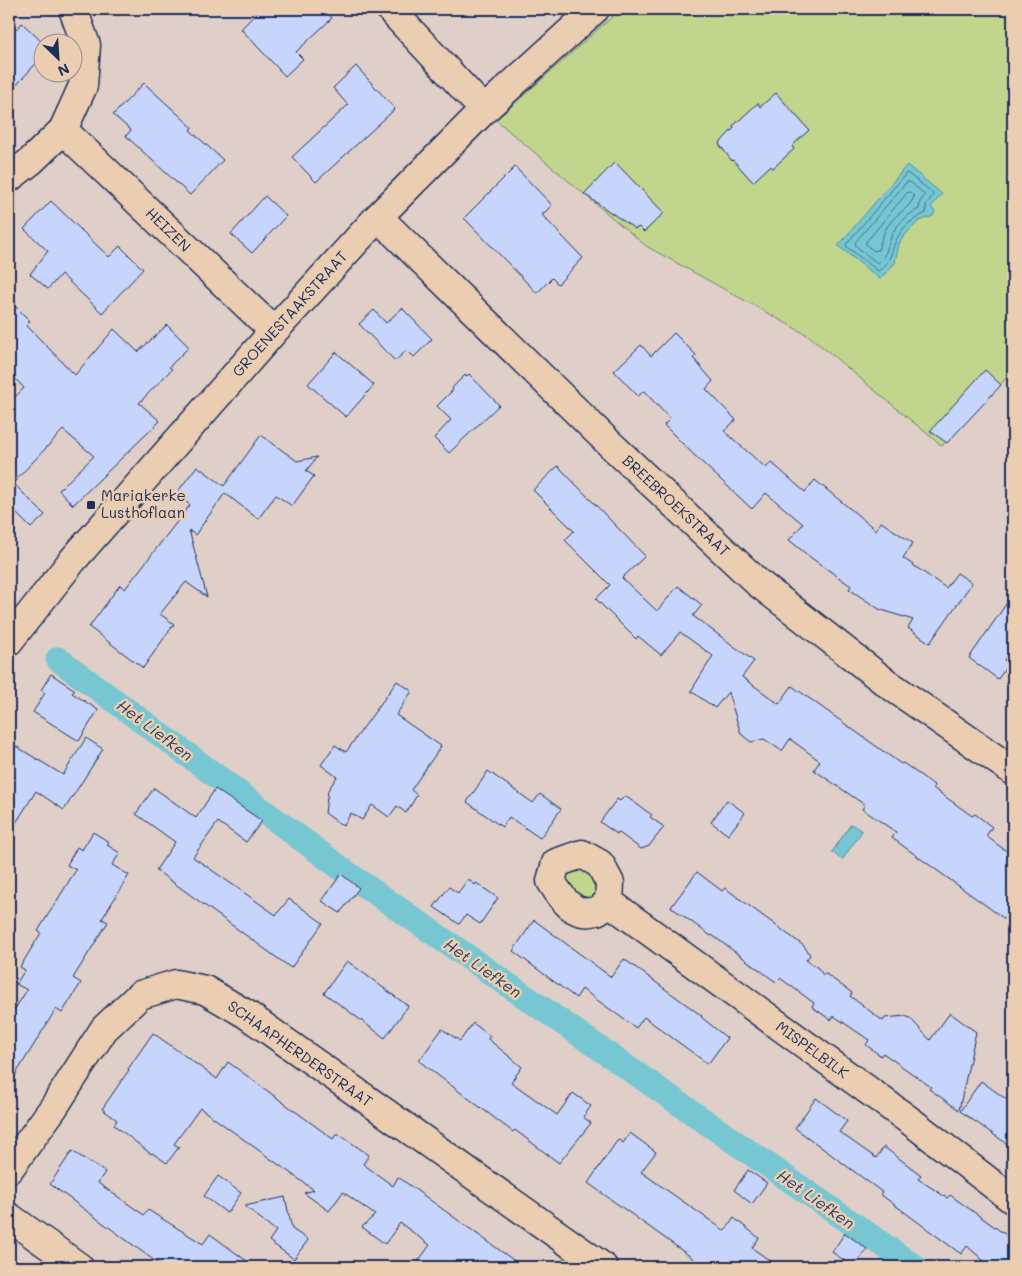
<svg xmlns="http://www.w3.org/2000/svg" width="1022" height="1276" font-family="Mali,sans-serif">
	<style>
		.green { fill: #c1d68c; stroke: #6e8275 }
		.water { fill: #77c7d3; stroke: #528aa4 }
		.lines { fill: none; stroke-linecap: round; stroke-linejoin: round }
		.shore { stroke: #406c8d; stroke-width: 1 }
		.canal { stroke: #77c7d3; stroke-width: 25 }
		.building { fill: #c7d5fc; stroke: #1b2f5e }
		.minor-casing { stroke: #1b2f5e; stroke-width: 31 }
		.minor { stroke: #ebcdb1; stroke-width: 28 }
		.poi-dot { fill: #1b2f5e; stroke: #ebcdb1; stroke-width: 2 }
		.labels { text-anchor: middle; stroke-width: 5; stroke-linejoin: round; paint-order: stroke }
		.street-label { font-size: 15px; fill: #1b2f5e; stroke: #ebcdb1 }
		.poi-label { font-size: 15px; fill: #1b2f5e; stroke: #ebcdb1; text-anchor: start }
		.water-label { font-size: 16px; font-style: italic; fill: #243e6a; stroke: #ebcdb1 }
	</style>
	<rect width="100%" height="100%" fill="#e0cfc8"/>
	<filter id="ink" filterUnits="userSpaceOnUse"><feTurbulence type="fractalNoise" baseFrequency=".02" numOctaves="2"/><feDisplacementMap in="SourceGraphic" scale="10" xChannelSelector="R" yChannelSelector="G"/><feConvolveMatrix kernelMatrix="1 2 1 2 8 2 1 2 1" color-interpolation-filters="sRGB"/></filter>
	<g filter="url(#ink)">
		<path class="green" d="M 621,9 L 1013,9 L 1013,371 L 942,446 L 809,336 L 646,246 L 496,120 Z
			M 580,866 L 593,873 L 597,890 L 591,898 L 584,900 L 565,890 L 564,871 Z"/>
		<path class="water" d="M 907,165 L 942,194 L 931,207 L 935,212 L 933,216 L 919,221 L 904,236 L 899,244 L 895,263 L 880,279 L 838,246 Z
			M 851,824 L 862,831 L 842,860 L 832,852 Z"/>
		<g class="lines">
			<path class="shore" d="M 907,173 L 933,193 L 933,195 L 926,205 L 926,213 C 916,218 905,224 899,235 C 891,247 892,264 878,271 L 847,247 L 846,245 Z
				M 907,182 L 910,182 L 924,194 L 924,196 L 920,202 L 919,209 C 910,213 901,221 895,229 C 888,239 888,258 877,263 L 856,246 L 855,243 Z
				M 910,192 L 914,196 C 911,208 897,213 890,223 C 883,231 881,241 878,250 L 874,251 L 866,245 L 866,242 L 907,193 Z"/>
			<path class="canal" d="M 58,659 L 354,878 L 915,1267"/>
		</g>
		<path class="building" d="M 260,9 L 323,9 L 332,18 L 296,52 L 303,59 L 285,76 L 241,29 Z
			M 22,23 L 42,42 L 42,57 L 9,93 L 9,37 Z
			M 356,66 L 395,109 L 316,182 L 292,157 L 348,105 L 333,88 Z
			M 144,83 L 192,127 L 190,130 L 223,160 L 190,195 L 126,136 L 131,130 L 113,115 Z
			M 776,93 L 809,130 L 792,146 L 794,149 L 773,168 L 770,166 L 753,182 L 733,160 L 732,161 L 719,144 L 734,128 L 733,126 L 758,103 L 760,107 Z
			M 615,162 L 664,213 L 644,232 L 639,227 L 635,229 L 584,194 Z
			M 515,167 L 552,205 L 542,215 L 583,258 L 558,284 L 552,278 L 537,293 L 464,218 Z
			M 265,196 L 286,216 L 252,253 L 231,234 Z
			M 51,201 L 109,257 L 120,246 L 143,269 L 102,313 L 61,274 L 48,289 L 30,274 L 48,251 L 24,229 Z
			M 9,300 L 30,321 L 26,325 L 75,375 L 114,329 L 138,352 L 167,325 L 189,347 L 169,367 L 172,369 L 139,403 L 160,421 L 73,505 L 59,490 L 94,456 L 63,430 L 13,483 L 45,515 L 31,528 L 9,506 L 9,403 L 24,388 L 9,372 Z
			M 402,308 L 432,339 L 414,357 L 407,350 L 395,361 L 359,324 L 374,310 L 386,323 Z
			M 674,333 L 696,355 L 693,358 L 713,381 L 706,389 L 736,420 L 724,431 L 766,468 L 771,462 L 805,492 L 815,480 L 876,530 L 881,522 L 913,543 L 903,558 L 946,588 L 957,573 L 972,583 L 930,643 L 908,628 L 913,620 L 879,609 L 849,589 L 851,586 L 810,557 L 789,540 L 803,524 L 766,493 L 752,509 L 693,454 L 664,425 L 670,419 L 644,391 L 638,396 L 614,371 L 641,345 L 651,356 Z
			M 336,352 L 374,385 L 346,417 L 308,384 Z
			M 985,370 L 1001,385 L 947,443 L 930,431 Z
			M 469,374 L 499,405 L 449,453 L 434,438 L 451,420 L 437,406 L 453,390 L 452,388 L 465,375 L 466,377 Z
			M 261,435 L 297,461 L 317,457 L 306,471 L 314,476 L 292,506 L 276,495 L 258,519 L 225,493 L 195,535 L 189,530 L 207,597 L 186,582 L 160,614 L 174,624 L 143,668 L 89,627 L 120,585 L 125,589 L 190,505 L 176,494 L 197,466 L 224,486 Z
			M 558,466 L 645,556 L 622,578 L 657,611 L 678,586 L 702,605 L 693,616 L 754,661 L 742,677 L 779,704 L 792,686 L 901,764 L 903,763 L 934,785 L 933,788 L 972,816 L 975,814 L 992,827 L 986,836 L 1013,856 L 1013,925 L 892,838 L 896,832 L 862,809 L 865,805 L 814,770 L 820,761 L 790,739 L 782,751 L 764,739 L 751,742 L 741,734 L 728,692 L 715,708 L 691,691 L 713,656 L 680,632 L 661,655 L 638,636 L 636,639 L 596,599 L 610,585 L 565,540 L 574,531 L 533,490 Z
			M 1013,594 L 1013,647 L 1004,660 L 1009,663 L 998,679 L 969,658 Z
			M 51,674 L 75,690 L 72,693 L 98,710 L 79,741 L 33,712 L 45,693 L 41,690 Z
			M 397,681 L 412,691 L 396,715 L 441,746 L 411,790 L 417,795 L 406,813 L 397,806 L 389,817 L 372,805 L 362,820 L 351,813 L 343,826 L 325,813 L 328,790 L 337,777 L 321,765 L 335,745 L 346,752 Z
			M 86,738 L 103,749 L 64,810 L 36,791 L 9,834 L 9,742 L 63,775 Z
			M 488,771 L 533,803 L 540,794 L 561,809 L 540,838 L 509,817 L 502,827 L 467,802 Z
			M 154,788 L 196,818 L 215,789 L 262,821 L 246,842 L 218,822 L 193,857 L 276,915 L 289,899 L 323,923 L 291,968 L 156,870 L 175,842 L 136,814 Z
			M 625,796 L 652,815 L 650,817 L 664,827 L 649,846 L 641,849 L 618,832 L 617,834 L 600,822 L 617,799 L 620,801 Z
			M 727,800 L 745,813 L 728,835 L 711,822 Z
			M 93,832 L 109,842 L 107,845 L 120,853 L 112,865 L 129,875 L 102,919 L 108,922 L 73,978 L 81,983 L 62,1013 L 56,1009 L 9,1085 L 9,1018 L 27,990 L 16,984 L 25,970 L 20,967 L 41,933 L 38,931 L 76,870 L 67,865 L 77,847 L 82,850 Z
			M 697,872 L 722,891 L 725,888 L 804,946 L 810,955 L 806,960 L 818,968 L 823,975 L 826,974 L 852,993 L 850,996 L 883,1021 L 885,1018 L 905,1016 L 910,1018 L 930,1040 L 950,1013 L 976,1032 L 959,1110 L 929,1089 L 931,1087 L 883,1053 L 881,1056 L 866,1045 L 869,1040 L 834,1016 L 831,1020 L 812,1007 L 814,1003 L 780,978 L 776,982 L 712,935 L 711,936 L 671,907 Z
			M 341,874 L 359,888 L 340,913 L 322,901 Z
			M 468,879 L 475,885 L 476,883 L 498,898 L 480,924 L 466,915 L 459,924 L 434,907 L 449,887 L 458,893 Z
			M 534,920 L 611,977 L 624,959 L 702,1016 L 701,1017 L 727,1038 L 708,1064 L 644,1017 L 636,1028 L 582,989 L 576,998 L 513,951 Z
			M 347,961 L 408,1006 L 385,1038 L 324,993 Z
			M 473,1023 L 490,1036 L 488,1039 L 522,1067 L 511,1082 L 557,1115 L 573,1093 L 591,1106 L 583,1117 L 591,1123 L 559,1163 L 515,1130 L 513,1132 L 419,1061 L 442,1029 L 460,1041 Z
			M 153,1033 L 217,1079 L 228,1062 L 333,1139 L 337,1133 L 369,1155 L 363,1164 L 393,1186 L 398,1177 L 523,1267 L 414,1267 L 430,1245 L 400,1223 L 385,1244 L 362,1227 L 375,1215 L 343,1192 L 329,1211 L 304,1193 L 314,1190 L 200,1108 L 174,1144 L 179,1147 L 167,1163 L 152,1153 L 151,1154 L 114,1125 L 117,1120 L 102,1109 L 129,1070 L 128,1069 Z
			M 981,1081 L 1013,1104 L 1013,1148 L 960,1111 Z
			M 816,1098 L 847,1121 L 839,1132 L 876,1158 L 884,1147 L 921,1175 L 918,1179 L 947,1198 L 950,1195 L 1013,1240 L 1013,1267 L 991,1267 L 967,1246 L 961,1254 L 880,1194 L 882,1192 L 795,1128 Z
			M 630,1133 L 656,1152 L 641,1172 L 725,1231 L 734,1218 L 759,1238 L 752,1248 L 779,1267 L 705,1267 L 588,1183 L 617,1141 L 619,1140 L 623,1143 Z
			M 72,1151 L 105,1172 L 98,1183 L 144,1215 L 148,1210 L 203,1244 L 210,1234 L 255,1267 L 163,1267 L 50,1184 Z
			M 748,1170 L 767,1183 L 752,1204 L 734,1190 Z
			M 218,1176 L 241,1193 L 227,1213 L 204,1196 Z
			M 285,1197 L 292,1229 L 308,1240 L 294,1259 L 269,1241 L 276,1231 L 245,1206 Z
			M 845,1233 L 867,1249 L 854,1267 L 832,1252 Z"/>
		<g class="lines">
			<g class="minor-casing">
				<path id="minor" d="M 73,9 L 86,45 L 83,86 L 63,130 L 274,331
					M 390,9 L 484,110
					M 9,178 L 31,161 L 63,130
					M 378,217 L 609,443 L 757,582 L 884,681 L 1013,771
					M 9,641 L 72,561 L 274,331 L 378,217 L 484,110 L 595,9
					M 582,854 L 600,864 L 610,883 L 609,902 C 605,905 600,910 596,911 C 573,918 561,897 551,881 L 556,863 Z
					M 609,902 L 913,1123 L 1013,1200
					M 9,1169 L 54,1107 L 104,1029 L 140,995 L 176,984 L 205,990 L 246,1014 L 603,1267
					M 9,1217 L 79,1267"/>
			</g>
			<use href="#minor" class="minor"/>
		</g>
	</g>
	<rect class="poi-dot" x="86" y="500" width="10" height="10" rx="2.5"/>
	<g class="labels">
		<g class="street-label">
			<text transform="translate(168 230) rotate(44)" y="5">HEIZEN</text>
			<text transform="translate(290 314) rotate(-48)" y="5">GROENESTAAKSTRAAT</text>
			<text transform="translate(676 506) rotate(43)" y="5">BREEBROEKSTRAAT</text>
			<text transform="translate(812 1050) rotate(36)" y="5">MISPELBILK</text>
			<text transform="translate(300 1054) rotate(35)" y="5">SCHAAPHERDERSTRAAT</text>
		</g>
		<g class="poi-label">
			<text x="101" y="501">Mariakerke<tspan x="101" dy="17">Lusthoflaan</tspan></text>
		</g>
		<g class="water-label">
			<text transform="translate(155 730) rotate(37)" y="6">Het Liefken</text>
			<text transform="translate(483 968) rotate(35)" y="6">Het Liefken</text>
			<text transform="translate(816 1199) rotate(35)" y="6">Het Liefken</text>
		</g>
	</g>
	<rect width="1022" height="1276" fill="none" stroke="#ebcdb1" stroke-width="30"/>
	<rect x="15" y="15" width="992" height="1246" fill="none" stroke="#1b2f5e" stroke-width="2" filter="url(#ink)"/>
	<g transform="translate(58 58) rotate(155)"><circle r="24" fill="#ebcdb1" stroke="#988e90"/>
	<path d="M0-4L9 19L0 12L-9 19Z" fill="#1b2f5e"/>
	<text y="-8" font-size="14" font-weight="bold" text-anchor="middle" fill="#1b2f5e">N</text>
	</g>
</svg>
